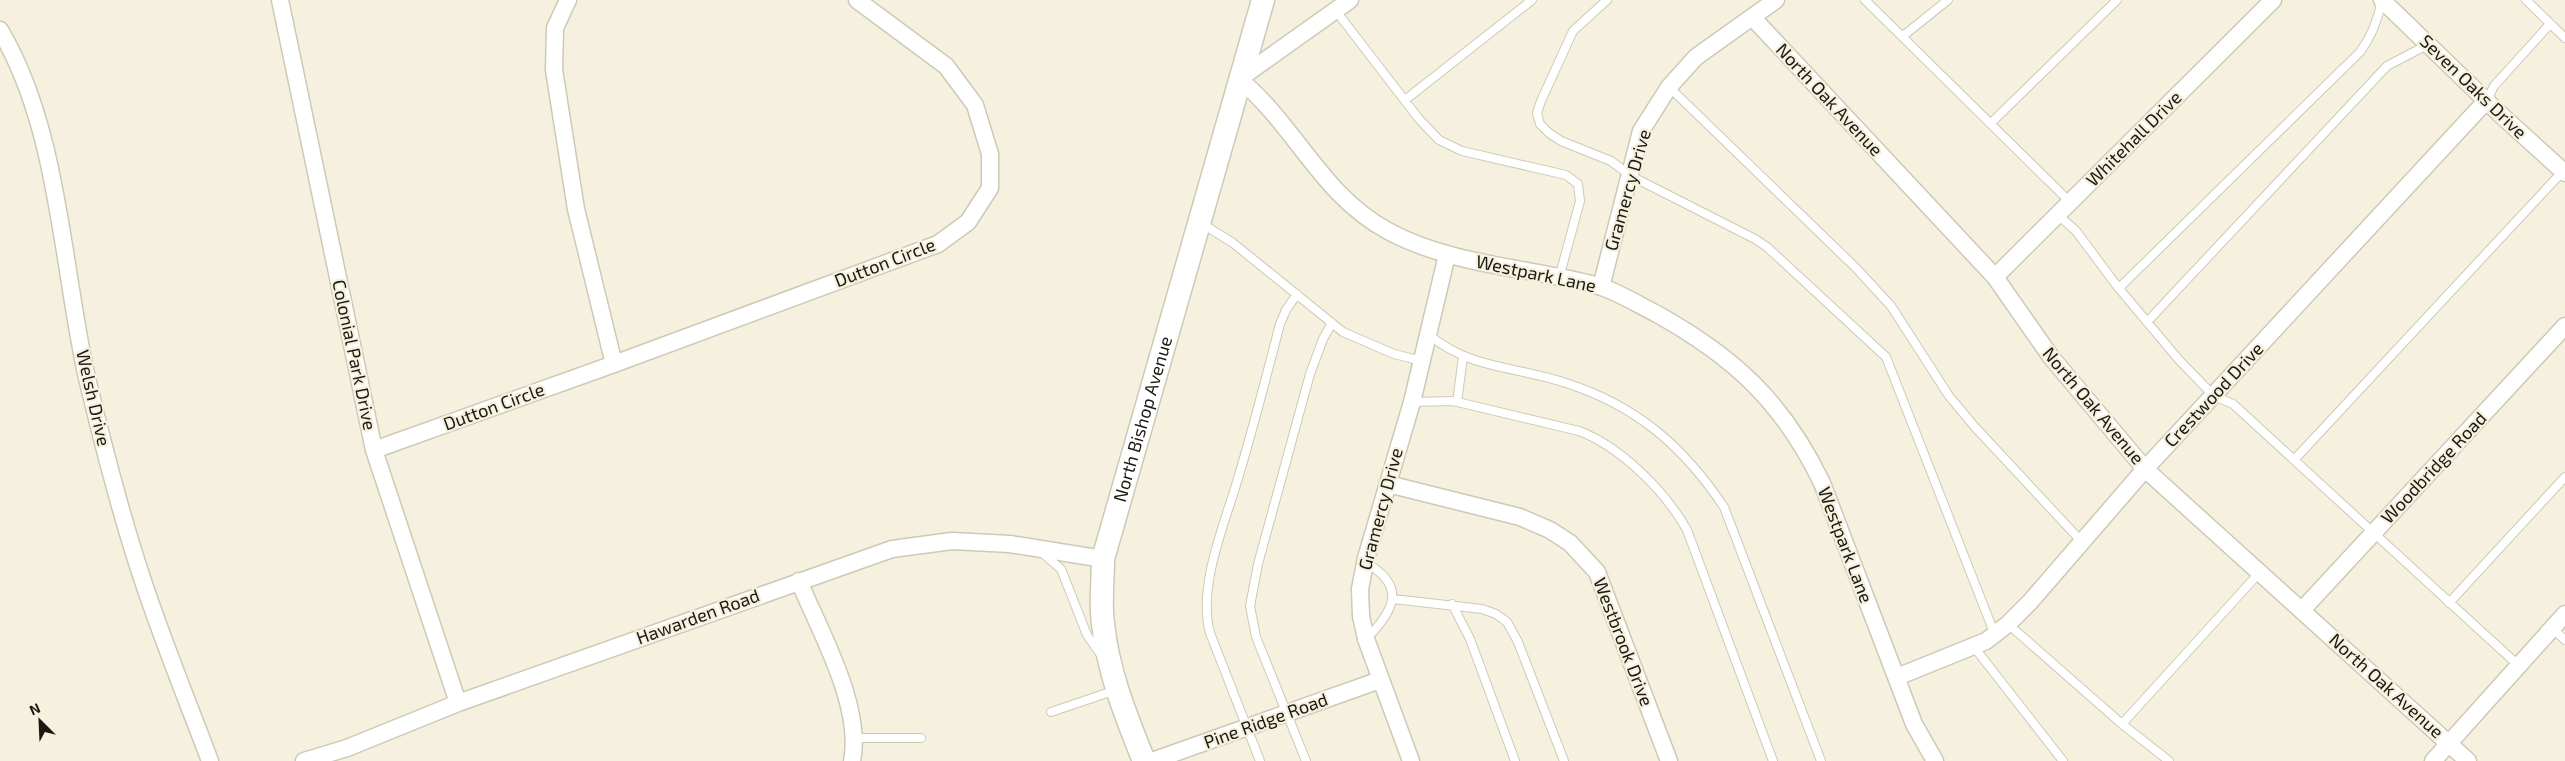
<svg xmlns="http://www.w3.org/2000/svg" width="2565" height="761" font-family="'Exo 2',sans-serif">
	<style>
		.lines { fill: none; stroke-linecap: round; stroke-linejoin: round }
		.lane-casing { stroke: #cec9b7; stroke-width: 10 }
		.street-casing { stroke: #cec9b7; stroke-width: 19 }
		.secondary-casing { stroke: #cec9b7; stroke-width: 25 }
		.lane { stroke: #fff; stroke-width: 8 }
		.street { stroke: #fff; stroke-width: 16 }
		.secondary { stroke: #fff; stroke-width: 22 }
		.labels { text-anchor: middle; stroke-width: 4.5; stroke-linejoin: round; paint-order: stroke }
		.street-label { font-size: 18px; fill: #1a1812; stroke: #f6f1de }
	</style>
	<rect width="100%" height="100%" fill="#f6f1de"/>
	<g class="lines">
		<g class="lane-casing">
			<path id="lane" d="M 1607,0 L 1573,31 L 1541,101 L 1537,113 L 1540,124 L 1549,133 L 1561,141 L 1611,161 L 1631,176 L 1755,239 L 1767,247 L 1886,357 L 1995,635
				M 1865,0 L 2070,202
				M 2526,0 L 2565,38
				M 1336,11 L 1419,119 L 1439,140 L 1462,151 L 1566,175 L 1578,184 L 1580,201 L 1559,278
				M 1903,36 L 1948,0
				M 1669,87 L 1856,268 L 1891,306 L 1949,396 L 1974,426 L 2082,542
				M 1405,100 L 1532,0
				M 2487,100 L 2494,86 L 2550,24
				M 1991,123 L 2117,0
				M 2058,215 L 2076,231 L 2117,286 L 2179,360 L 2214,396 L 2233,404 L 2518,665
				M 1201,223 L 1233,243 L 1343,332 L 1394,354 L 1422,361
				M 2119,288 L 2360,52 C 2372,36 2378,20 2382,0
				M 2147,322 L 2387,66 L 2429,44
				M 1428,334 C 1471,370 1516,366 1566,383 C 1637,406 1683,446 1724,507 L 1821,761
				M 1412,402 L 1453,401 L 1579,431 C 1621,447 1665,491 1687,530 L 1773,761
				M 1457,402 L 1463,357
				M 2294,460 L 2563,171
				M 1041,552 L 1061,569 L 1087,635 L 1101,655
				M 1365,562 C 1407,586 1395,610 1366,639
				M 1393,599 L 1482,609 L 1496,614 L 1507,622 L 1518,642 L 1564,761
				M 2449,603 L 2565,477
				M 1452,604 L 1470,639 L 1515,761
				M 2008,624 L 2122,724 L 2260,572
				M 2552,628 L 2565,640
				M 1974,647 L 2063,761
				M 1051,712 L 1116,690
				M 2122,724 L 2169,761
				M 854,738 L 921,738
				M 1260,761 L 1210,633 C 1197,585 1226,521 1239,475 C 1254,425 1267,374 1280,324 L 1286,310 L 1297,294
				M 1306,761 L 1256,637 L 1250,606 L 1258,564 L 1310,374 L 1323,339 L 1332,323"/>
		</g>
		<g class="street-casing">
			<path id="street" d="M 280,0 L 374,450 L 458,703
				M 568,0 L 555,28 L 554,70 L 576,209 L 614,364
				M 1350,0 L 1239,79 C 1297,127 1320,194 1388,231 C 1453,266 1529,267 1599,286 C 1618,292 1639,305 1657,314 C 1734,357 1783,402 1822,483 L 1914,724 L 1935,761
				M 2382,0 L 2501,115 L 2565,173
				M 1753,18 L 1995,277 L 2051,357 L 2145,469 L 2468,761
				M 0,30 C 59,129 62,267 87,378 C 103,445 120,512 142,578 C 162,639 187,700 210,761
				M 1995,277 L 2273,0
				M 1601,287 L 1641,131 L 1669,87 L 1696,57 L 1776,0
				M 374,450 L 614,364 L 938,244 L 968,222 L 990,188 L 990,154 L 975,105 L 946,66 L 857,0
				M 1388,484 L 1520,517 L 1550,530 L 1570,543 L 1597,572 L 1669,761
				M 799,581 C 820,632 863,706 852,761
				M 2302,610 L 2565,326
				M 1897,677 L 1986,641 L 2008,624 L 2030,602 L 2145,469 L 2487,100
				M 304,761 L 347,748 L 458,703 L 892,549 L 952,541 L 1010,544 L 1103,559
				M 1152,761 L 1380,680
				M 1411,761 L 1366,639 L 1361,616 L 1360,589 L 1366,558 L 1412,402 L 1447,255
				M 2433,761 L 2565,614"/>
		</g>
		<g class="secondary-casing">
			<g id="secondary">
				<path id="s1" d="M 1144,761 C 1126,716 1108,672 1103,624 C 1100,603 1103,580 1103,559 L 1263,0"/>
			</g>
		</g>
		<use href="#lane" class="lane"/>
		<use href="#street" class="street"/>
		<use href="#secondary" class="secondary"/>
	</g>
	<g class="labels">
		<g class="street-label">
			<text transform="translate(2473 87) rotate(44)" y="6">Seven Oaks Drive</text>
			<text transform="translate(1829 100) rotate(47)" y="6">North Oak Avenue</text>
			<text transform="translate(2134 139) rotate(-45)" y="6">Whitehall Drive</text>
			<text transform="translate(1628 190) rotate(-74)" y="6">Gramercy Drive</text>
			<text transform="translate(885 263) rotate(-21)" y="6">Dutton Circle</text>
			<text transform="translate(1536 274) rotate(12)" y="6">Westpark Lane</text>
			<text transform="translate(354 355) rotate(78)" y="6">Colonial Park Drive</text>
			<text transform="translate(2214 395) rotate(-47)" y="6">Crestwood Drive</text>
			<text transform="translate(93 398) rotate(77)" y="6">Welsh Drive</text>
			<text transform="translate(2093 406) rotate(50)" y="6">North Oak Avenue</text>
			<text transform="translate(494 407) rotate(-20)" y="6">Dutton Circle</text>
			<text dy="6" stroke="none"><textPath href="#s1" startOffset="354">North Bishop Avenue</textPath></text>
			<text transform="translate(2434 468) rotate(-47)" y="6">Woodbridge Road</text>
			<text transform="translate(1381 509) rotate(-75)" y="6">Gramercy Drive</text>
			<text transform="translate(1845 545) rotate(69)" y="6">Westpark Lane</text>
			<text transform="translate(698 617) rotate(-20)" y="6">Hawarden Road</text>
			<text transform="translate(1623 642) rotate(69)" y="6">Westbrook Drive</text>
			<text transform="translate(2386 686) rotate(42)" y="6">North Oak Avenue</text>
			<text transform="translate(1266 721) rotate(-20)" y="6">Pine Ridge Road</text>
		</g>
	</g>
	<g transform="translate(40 721) rotate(336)" stroke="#f6f1de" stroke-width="4" paint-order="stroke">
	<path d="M0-4L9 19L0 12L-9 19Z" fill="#1a1812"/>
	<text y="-8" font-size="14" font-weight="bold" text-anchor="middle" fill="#1a1812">N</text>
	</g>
</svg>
